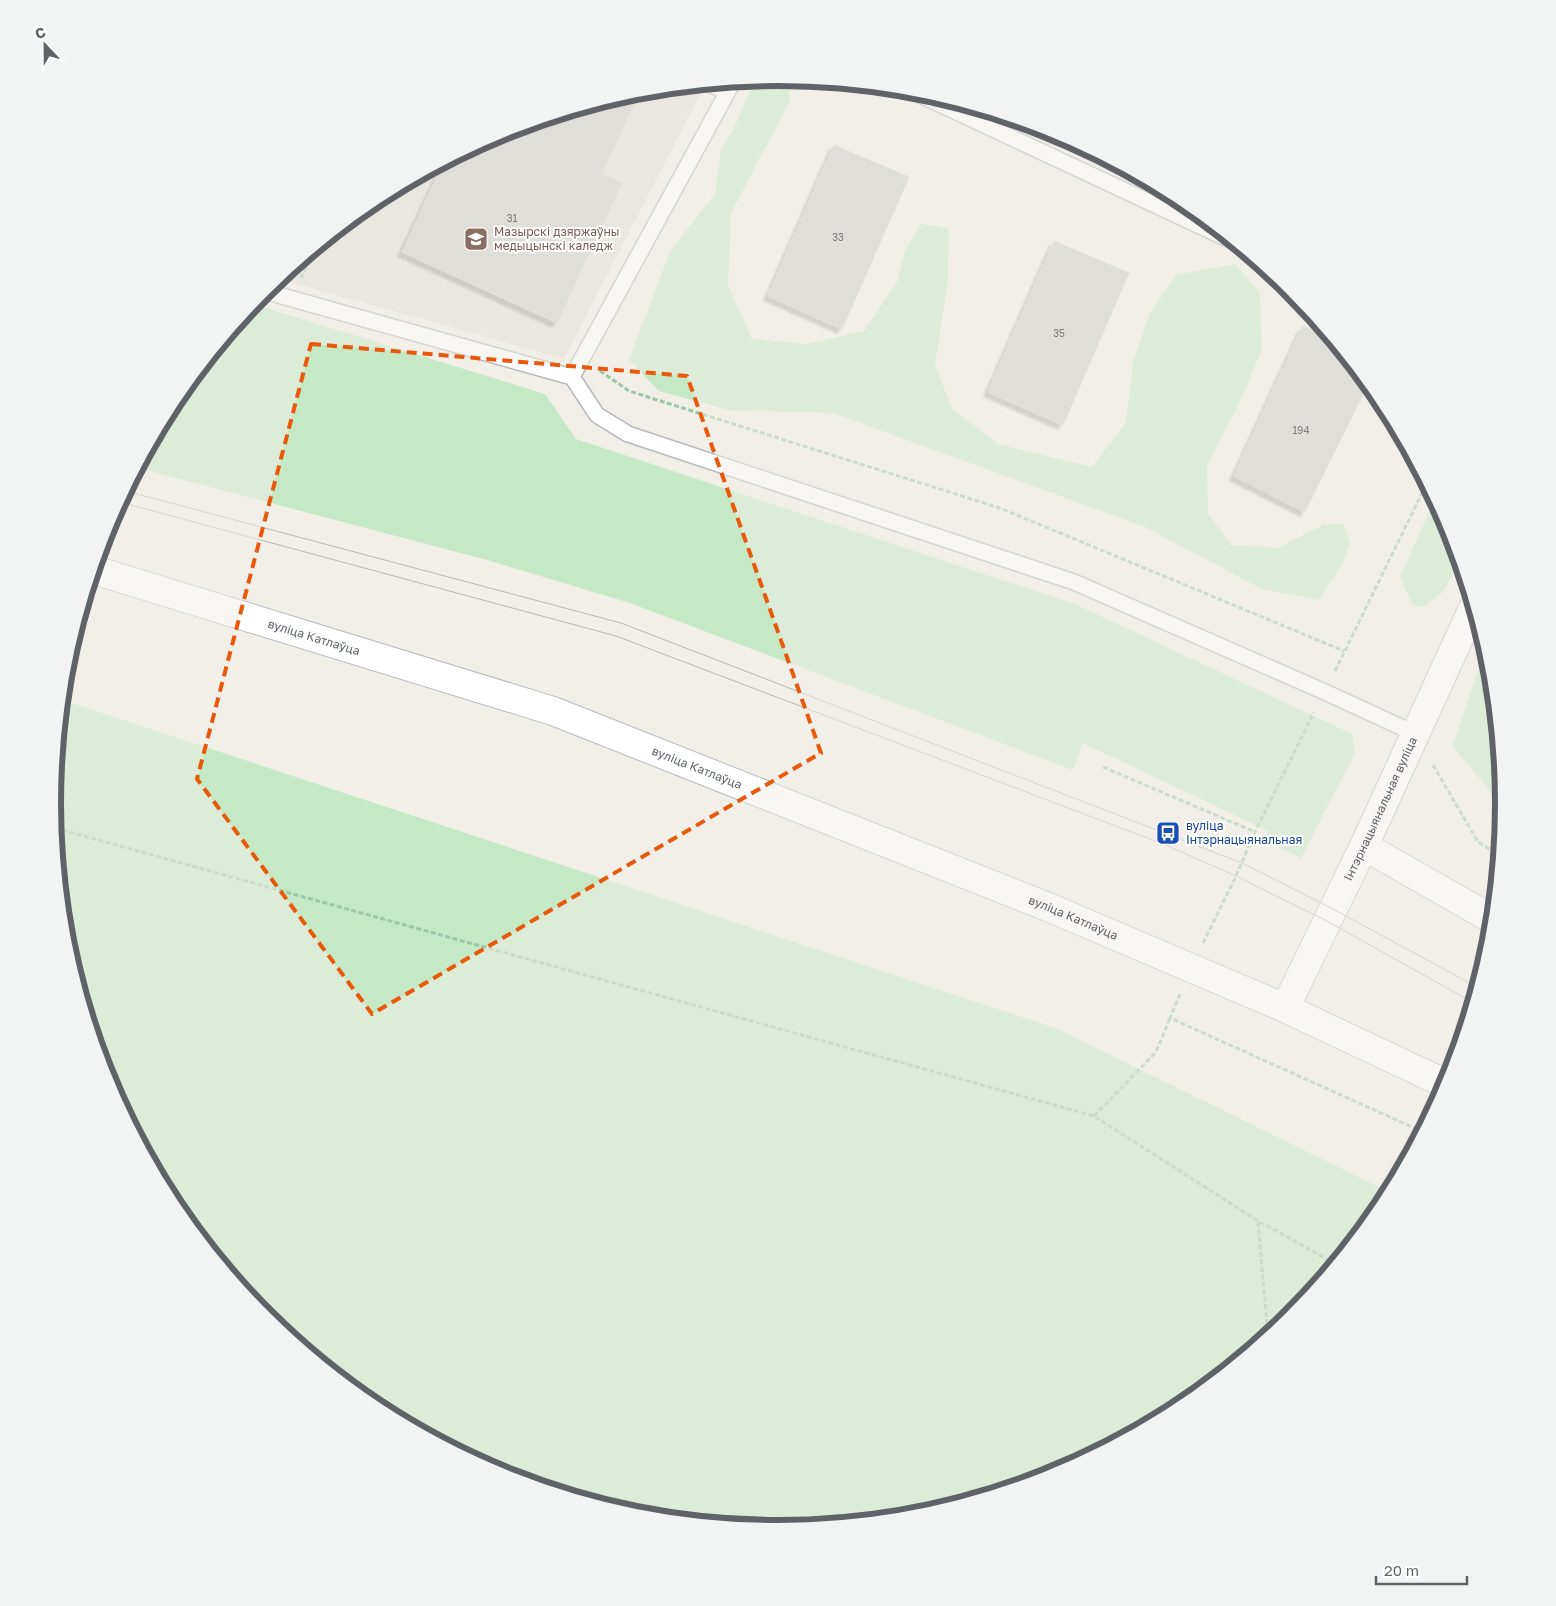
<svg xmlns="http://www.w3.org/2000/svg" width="1556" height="1606" font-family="'Golos Text',sans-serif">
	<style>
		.education { fill: #e1ded6 }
		.green { fill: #c5e8c5 }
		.building { fill: #cccac5; stroke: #d6d1c6; filter: url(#shadow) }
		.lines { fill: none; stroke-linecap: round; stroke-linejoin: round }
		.lane-casing { stroke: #b5b8bc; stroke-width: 18 }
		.secondary-casing { stroke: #b6babf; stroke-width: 30 }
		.path { stroke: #9cc7a9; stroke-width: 3; stroke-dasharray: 5 2.5; stroke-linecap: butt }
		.lane { stroke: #fff; stroke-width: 15 }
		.secondary { stroke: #fff; stroke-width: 28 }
		.tram { stroke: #b6b7b8; stroke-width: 1 }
		.marked { fill: none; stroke: #e8590c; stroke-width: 4; stroke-dasharray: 10 6; stroke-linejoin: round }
		.labels { text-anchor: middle; stroke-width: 4; stroke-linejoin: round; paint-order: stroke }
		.number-label { font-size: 10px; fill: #7a7d7f }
		.education-label { font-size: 12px; fill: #785e54; stroke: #fff; text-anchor: start }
		.street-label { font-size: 12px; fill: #5f6368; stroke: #fff }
		.transit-label { font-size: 12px; fill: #164399; stroke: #fff; text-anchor: start }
		.rim { fill: none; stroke: #5f6368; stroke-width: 6 }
	</style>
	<defs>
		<filter id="shadow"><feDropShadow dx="-4.5" dy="4.5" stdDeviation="1" flood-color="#0004"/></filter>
	</defs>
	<rect width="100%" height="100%" fill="#f1efe8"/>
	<path class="education" d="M 705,85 L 564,359 L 279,279 L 375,200 L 501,133 L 637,91 Z"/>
	<path class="green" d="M 778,78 L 789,79 L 790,100 L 731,213 L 728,285 L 752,339 L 807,344 L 864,331 L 897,282 L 905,251 L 921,224 L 949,228 L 948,280 L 935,365 L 952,409 L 998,444 L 1092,467 L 1126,422 L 1133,363 L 1150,313 L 1176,275 L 1235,264 L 1260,293 L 1262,349 L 1240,402 L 1207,466 L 1208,514 L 1231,545 L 1278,548 L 1323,525 L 1344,524 L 1350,543 L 1343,562 L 1319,600 L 1262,589 L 1145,527 L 833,413 L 729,410 L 659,391 L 629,360 L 670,252 L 715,194 L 721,151 L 735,125 L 755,80 Z
		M 253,304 L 545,394 L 576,439 L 1077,605 L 1352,734 L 1355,753 L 1301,858 L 1264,840 L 1268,831 L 1083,743 L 1073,770 L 630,603 L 491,561 L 138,468 L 175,400 Z
		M 1435,500 L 1448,526 L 1459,560 L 1443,592 L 1421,608 L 1412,604 L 1400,576 Z
		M 1478,670 L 1491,671 L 1503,807 L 1453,746 Z
		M 63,700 L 1058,1029 L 1389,1192 L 1381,1206 L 1291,1316 L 1181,1406 L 1055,1473 L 919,1515 L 778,1528 L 636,1514 L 500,1473 L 375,1406 L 265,1316 L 175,1206 L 108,1080 L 66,944 L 53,803 Z"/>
	<path class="building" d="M 630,93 L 637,97 L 602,174 L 622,183 L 557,323 L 402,252 L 443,164 L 501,133 Z
		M 834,145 L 909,177 L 842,329 L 768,296 Z
		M 1054,241 L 1129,273 L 1063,425 L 988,392 Z
		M 1303,326 L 1332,340 L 1368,384 L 1305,512 L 1234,476 Z"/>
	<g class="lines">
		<g class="lane-casing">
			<path id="lane" d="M 733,82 L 572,377 L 597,415 L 628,434 L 1074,582 L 1325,692 L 1416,734
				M 710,84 L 727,92
				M 912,91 L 1230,240
				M 264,291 L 572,377"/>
		</g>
		<g class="secondary-casing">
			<g id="secondary">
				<path id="s1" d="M 94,570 L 553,711 L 1048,907 L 1285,1008 L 1446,1084"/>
				<path d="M 1364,846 L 1492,919"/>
				<path id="s2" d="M 1285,1008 L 1364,846 L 1473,608"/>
			</g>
		</g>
		<path class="path" d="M 301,278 L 315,249
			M 600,371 L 629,391 L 1000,508 L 1344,651
			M 1335,671 L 1426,485
			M 1433,765 L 1478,842 L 1498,854
			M 1103,767 L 1255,832
			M 55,828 L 1094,1116 L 1258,1221 L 1334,1263
			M 1203,943 L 1236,876 L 1255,832 L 1314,712
			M 1180,994 L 1170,1018 L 1421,1131
			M 1094,1116 L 1156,1052 L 1170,1018
			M 1258,1222 L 1268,1335"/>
		<use href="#lane" class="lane"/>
		<use href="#secondary" class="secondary"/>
		<path class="tram" d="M 126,491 L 621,623 L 1242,863 L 1333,909 L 1477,987
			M 120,502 L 616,636 L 1163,844 L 1236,876 L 1327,921 L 1472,1002"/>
	</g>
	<path d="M0 0H1556V1606H0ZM 311,344 L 687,376 L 821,753 L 372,1014 L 197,779 Z" fill="#f1efe8" fill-opacity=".55" fill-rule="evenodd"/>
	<path class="marked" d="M 311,344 L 687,376 L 821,753 L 372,1014 L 197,779 Z"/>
	<defs>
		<g id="university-square" transform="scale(1.25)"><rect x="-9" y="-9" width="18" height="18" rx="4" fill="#8d6e63" stroke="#fff"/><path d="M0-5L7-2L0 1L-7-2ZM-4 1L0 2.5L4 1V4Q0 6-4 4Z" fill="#fff"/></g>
		<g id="bus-square" transform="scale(1.25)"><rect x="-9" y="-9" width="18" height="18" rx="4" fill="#1a4fb4" stroke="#fff"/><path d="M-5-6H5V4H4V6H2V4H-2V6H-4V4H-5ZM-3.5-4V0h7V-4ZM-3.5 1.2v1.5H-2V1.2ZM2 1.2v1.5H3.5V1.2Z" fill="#fff"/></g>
	</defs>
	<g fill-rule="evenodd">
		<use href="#university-square" x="476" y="239"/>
		<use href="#bus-square" x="1168" y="833"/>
	</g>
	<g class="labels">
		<g class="number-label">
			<text x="512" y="222">31</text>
			<text x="838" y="241">33</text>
			<text x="1059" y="337">35</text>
			<text x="1301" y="434">194</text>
		</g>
		<g class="education-label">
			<text x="494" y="236">Мазырскі дзяржаўны<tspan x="494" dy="14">медыцынскі каледж</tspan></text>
		</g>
		<g class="street-label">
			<text dy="4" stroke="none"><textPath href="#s1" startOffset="230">вуліца Катлаўца</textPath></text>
			<text dy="4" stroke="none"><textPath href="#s1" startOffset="635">вуліца Катлаўца</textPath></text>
			<text dy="4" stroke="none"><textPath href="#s2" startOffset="221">Інтэрнацыянальная вуліца</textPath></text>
			<text dy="4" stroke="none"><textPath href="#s1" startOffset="1040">вуліца Катлаўца</textPath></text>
		</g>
		<g class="transit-label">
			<text x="1186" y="830">вуліца<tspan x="1186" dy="14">Інтэрнацыянальная</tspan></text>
		</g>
	</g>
	<path d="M0 0H1556V1606H0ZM61 803a717 717 0 1 1 1434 0a717 717 0 1 1-1434 0Z" fill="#f2f3f3" fill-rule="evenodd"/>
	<path class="rim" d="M61 803a717 717 0 1 1 1434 0a717 717 0 1 1-1434 0Z"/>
	<g transform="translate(45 45) rotate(338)" stroke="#ffffff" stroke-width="4" paint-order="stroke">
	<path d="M0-4L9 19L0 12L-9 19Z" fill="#5f6368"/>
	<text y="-8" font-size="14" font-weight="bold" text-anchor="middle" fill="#5f6368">С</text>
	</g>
	<path d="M1376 1576v8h91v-8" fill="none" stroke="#5f6368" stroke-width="2.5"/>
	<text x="1384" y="1576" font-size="15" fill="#5f6368" stroke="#ffffff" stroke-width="4" paint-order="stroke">20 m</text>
</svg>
